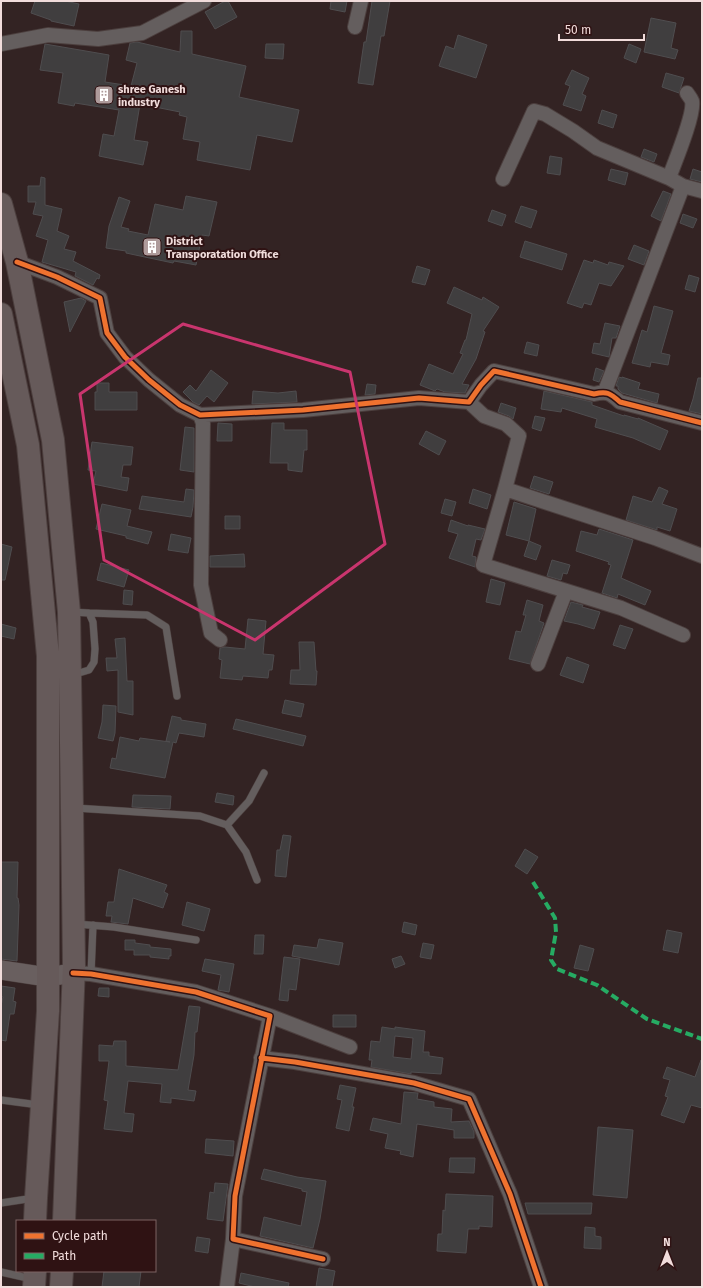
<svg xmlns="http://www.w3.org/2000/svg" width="703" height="1288" font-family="'Fira Sans',sans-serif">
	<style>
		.building { fill: #403e3f; stroke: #4f4d4f; fill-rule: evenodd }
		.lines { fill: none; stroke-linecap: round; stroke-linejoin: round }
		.lane-casing { stroke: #4c3f3e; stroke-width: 8 }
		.street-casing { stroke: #4c3f3e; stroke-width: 16 }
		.secondary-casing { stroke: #4c3f3e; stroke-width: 20 }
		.highway-casing { stroke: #4c3f3e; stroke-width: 24 }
		.lane { stroke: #645e5e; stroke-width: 7 }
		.street { stroke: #645e5e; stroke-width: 14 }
		.secondary { stroke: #695f5f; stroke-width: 19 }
		.highway { stroke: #665a5a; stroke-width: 22 }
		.quiet { stroke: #26ab63; stroke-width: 4; stroke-dasharray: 8 4; stroke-linecap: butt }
		.cycleway-casing { stroke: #2f1213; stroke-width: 8 }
		.cycleway { stroke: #ef722f; stroke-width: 5 }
		.marked { fill: none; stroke: #c9356e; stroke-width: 3; stroke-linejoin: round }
		.labels { text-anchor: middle; stroke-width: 4; stroke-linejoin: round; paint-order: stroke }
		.poi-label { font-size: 11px; font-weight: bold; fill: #f1dcdb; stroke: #2f1213; text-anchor: start }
	</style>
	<rect width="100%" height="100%" fill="#332323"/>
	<path class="building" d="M 35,1 L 65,1 L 79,4 L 74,26 L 51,21 L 51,20 L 31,13 Z
		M 225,1 L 228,1 L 237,17 L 215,29 L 205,12 Z
		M 331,1 L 347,1 L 345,12 L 330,9 Z
		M 372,1 L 390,1 L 384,36 L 381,36 L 373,85 L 358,83 L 364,42 L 366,42 Z
		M 651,18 L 676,23 L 671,48 L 678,50 L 675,59 L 644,52 Z
		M 181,31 L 192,31 L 192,54 L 246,66 L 239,97 L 299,110 L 292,142 L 257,135 L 250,170 L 197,160 L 200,142 L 183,139 L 187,117 L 179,115 L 180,112 L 140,104 L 134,140 L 148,142 L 143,165 L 99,156 L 103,134 L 114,136 L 119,110 L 75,103 L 74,106 L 58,103 L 63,73 L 40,70 L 45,44 L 109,55 L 105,82 L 131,86 L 137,63 L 126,60 L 130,43 L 137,42 L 180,52 Z
		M 458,35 L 487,45 L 476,78 L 439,66 L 446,46 L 454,49 Z
		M 266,44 L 284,44 L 283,59 L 265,58 Z
		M 629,44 L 641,49 L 636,63 L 624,58 Z
		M 572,70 L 589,78 L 582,94 L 586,96 L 581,111 L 563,105 L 570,86 L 565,84 Z
		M 666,73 L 684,78 L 679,93 L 662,87 Z
		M 602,110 L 617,115 L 613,128 L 598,123 Z
		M 644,149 L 657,154 L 654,162 L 641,157 Z
		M 550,156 L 562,158 L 560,175 L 547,173 Z
		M 611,169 L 628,173 L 625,185 L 608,180 Z
		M 693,169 L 702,172 L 702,182 L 690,179 Z
		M 41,177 L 45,178 L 45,205 L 62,209 L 57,231 L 69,236 L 64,249 L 76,252 L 73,261 L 100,275 L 99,279 L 97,278 L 93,285 L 75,276 L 76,272 L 42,262 L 48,240 L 36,236 L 43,216 L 33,214 L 36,202 L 28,202 L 28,186 L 40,186 Z
		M 663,191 L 671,194 L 661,221 L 651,216 Z
		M 186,196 L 217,202 L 209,236 L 202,235 L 196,265 L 174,261 L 173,263 L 126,253 L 126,251 L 106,248 L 109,226 L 119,197 L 130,201 L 121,227 L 129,229 L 128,231 L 148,235 L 155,204 L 183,210 Z
		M 521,206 L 537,211 L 531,228 L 515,222 Z
		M 492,210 L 506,215 L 502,226 L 488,221 Z
		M 683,214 L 697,219 L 693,228 L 680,223 Z
		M 525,241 L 567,254 L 562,270 L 520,257 Z
		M 634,245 L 649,251 L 644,265 L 628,259 Z
		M 584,260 L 593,263 L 594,260 L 608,265 L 609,262 L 624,266 L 611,286 L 599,283 L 591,305 L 584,303 L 582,308 L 567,303 Z
		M 417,266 L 430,270 L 425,285 L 412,282 Z
		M 689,275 L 699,278 L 695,292 L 685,289 Z
		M 454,287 L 482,300 L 483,297 L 499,307 L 483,331 L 485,332 L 476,359 L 462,384 L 469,385 L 465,393 L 445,392 L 437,389 L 435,391 L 420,385 L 429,364 L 453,374 L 463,354 L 460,353 L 465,340 L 466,340 L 472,314 L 447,303 Z
		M 81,298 L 86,301 L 70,332 L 64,302 Z
		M 654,306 L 673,311 L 661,353 L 670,355 L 668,365 L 651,362 L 650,367 L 632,363 L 642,330 L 647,332 Z
		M 605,323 L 620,326 L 616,338 L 612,338 L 609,357 L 592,353 L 594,343 L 600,344 Z
		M 527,342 L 539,345 L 537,356 L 524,353 Z
		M 596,368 L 604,371 L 599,382 L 593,380 Z
		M 211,370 L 228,383 L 214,402 L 207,396 L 199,405 L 193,402 L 183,392 L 190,385 L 196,391 Z
		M 619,377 L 622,378 L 622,377 L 640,383 L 638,389 L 659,394 L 657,403 L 622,393 L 618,389 L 618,386 L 616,386 Z
		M 698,378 L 702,378 L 702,414 L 689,411 L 693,399 Z
		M 97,383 L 109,383 L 109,392 L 137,392 L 137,410 L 95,410 L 95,392 L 97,392 Z
		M 367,384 L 376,385 L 375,394 L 365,395 Z
		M 253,391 L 278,393 L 296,391 L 297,402 L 252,404 Z
		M 544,391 L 592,402 L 592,405 L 624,416 L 624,415 L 638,419 L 638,418 L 668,431 L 660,450 L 633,438 L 595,427 L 597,419 L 562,408 L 561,412 L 541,409 Z
		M 501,403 L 516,408 L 513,419 L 509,416 L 498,412 Z
		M 535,416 L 545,418 L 541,431 L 532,428 Z
		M 218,423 L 232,424 L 232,441 L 217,441 Z
		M 272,423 L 284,423 L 284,430 L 307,430 L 307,450 L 304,450 L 302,472 L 288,470 L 288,463 L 270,463 Z
		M 185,427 L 194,428 L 194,472 L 180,470 Z
		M 426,431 L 446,441 L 439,455 L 419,444 Z
		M 92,442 L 133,447 L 131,465 L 123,465 L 121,477 L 129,478 L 127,491 L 93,484 L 96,471 L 88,470 Z
		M 534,476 L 553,482 L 549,494 L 530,488 Z
		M 659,487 L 668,491 L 662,504 L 677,509 L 670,531 L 657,527 L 657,530 L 626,520 L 633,496 L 652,502 Z
		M 186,489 L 194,490 L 193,507 L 191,517 L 139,509 L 142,496 L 184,502 Z
		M 473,489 L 491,495 L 487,509 L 469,503 Z
		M 445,499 L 456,502 L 452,516 L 441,513 Z
		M 514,502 L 536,509 L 529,541 L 506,535 Z
		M 102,504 L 131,510 L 127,526 L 152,532 L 148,544 L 126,538 L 126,536 L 96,529 Z
		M 225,516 L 240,516 L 240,529 L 225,529 Z
		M 451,520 L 468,526 L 468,525 L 485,529 L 481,540 L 476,539 L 472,556 L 476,557 L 475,567 L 449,558 L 458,534 L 448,531 Z
		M 599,529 L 633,540 L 621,578 L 651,591 L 645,605 L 618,594 L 617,598 L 602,593 L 611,565 L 608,564 L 609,562 L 576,551 L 581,531 L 597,535 Z
		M 171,534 L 191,538 L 188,553 L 168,550 Z
		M 529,541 L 541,546 L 536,560 L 524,556 Z
		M 1,544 L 12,547 L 5,580 L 1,580 Z
		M 244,554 L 245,567 L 210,567 L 210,556 Z
		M 552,560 L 570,565 L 567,574 L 563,573 L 561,580 L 547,576 Z
		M 101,563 L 129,570 L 124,587 L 97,580 Z
		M 491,579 L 505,583 L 500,605 L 486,602 Z
		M 124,590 L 133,591 L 132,605 L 123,604 Z
		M 527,600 L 543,605 L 539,621 L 544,623 L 530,664 L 509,659 L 516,631 L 521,632 L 526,615 L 523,615 Z
		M 571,602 L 583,605 L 582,607 L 600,612 L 594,629 L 578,624 L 564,621 Z
		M 248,619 L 266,621 L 263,654 L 274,655 L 272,670 L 269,670 L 268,678 L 243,676 L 242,680 L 220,678 L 222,660 L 219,659 L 220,648 L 225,647 L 245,649 Z
		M 1,624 L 16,628 L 14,639 L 1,636 Z
		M 620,625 L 633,629 L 625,649 L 613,645 Z
		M 125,638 L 127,681 L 133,681 L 133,715 L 118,712 L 118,670 L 107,671 L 106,658 L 117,658 L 115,639 Z
		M 299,642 L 314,642 L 316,671 L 317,671 L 316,685 L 290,684 L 291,670 L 300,670 Z
		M 567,657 L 589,665 L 583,683 L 560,675 Z
		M 285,700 L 304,704 L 301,717 L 282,713 Z
		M 103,705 L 116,706 L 115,733 L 113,741 L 98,738 L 102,722 Z
		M 172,716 L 181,718 L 181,720 L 206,724 L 204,737 L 179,733 L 176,743 L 173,742 L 165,778 L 110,768 L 112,758 L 116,759 L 120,737 L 139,741 L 140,738 L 170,742 L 166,741 Z
		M 236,719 L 306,736 L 303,746 L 233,729 Z
		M 217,793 L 234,796 L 233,805 L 215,802 Z
		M 133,795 L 171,796 L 170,809 L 132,807 Z
		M 283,835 L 291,836 L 288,858 L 286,877 L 275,876 L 277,850 L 280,850 Z
		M 525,849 L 538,857 L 527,874 L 515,866 Z
		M 1,862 L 18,862 L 17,898 L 18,898 L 19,905 L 17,961 L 1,959 Z
		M 119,869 L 167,885 L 164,892 L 168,894 L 163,908 L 133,898 L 128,924 L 111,922 L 112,916 L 106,916 L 108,902 L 114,902 Z
		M 187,902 L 210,909 L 204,931 L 182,925 Z
		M 404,922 L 417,925 L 415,935 L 402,932 Z
		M 667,930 L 682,933 L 678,953 L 663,950 Z
		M 255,935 L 264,935 L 263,954 L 254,954 Z
		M 319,939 L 343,943 L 339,965 L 292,956 L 294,945 L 317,948 Z
		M 125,940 L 135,940 L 135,943 L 150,945 L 150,947 L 171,949 L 171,956 L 169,956 L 169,959 L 150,957 L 150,955 L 134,955 L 134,950 L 125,950 Z
		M 423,943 L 434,945 L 431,959 L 420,957 Z
		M 580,945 L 594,949 L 588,971 L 574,968 Z
		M 401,956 L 405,964 L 395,968 L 392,959 Z
		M 284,957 L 300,959 L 296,990 L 289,989 L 288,1001 L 279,1000 Z
		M 205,959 L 234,964 L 229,992 L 218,990 L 221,975 L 202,971 Z
		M 1,986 L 15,988 L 13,1001 L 16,1002 L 14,1014 L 10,1014 L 6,1041 L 1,1040 L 1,1006 L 3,997 L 1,996 Z
		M 99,988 L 109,988 L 109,997 L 98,996 Z
		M 189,1006 L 200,1007 L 197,1032 L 195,1032 L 194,1055 L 188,1090 L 196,1091 L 194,1101 L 171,1098 L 171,1103 L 160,1102 L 162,1084 L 128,1081 L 124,1113 L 134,1114 L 132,1132 L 104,1129 L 108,1101 L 104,1100 L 109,1061 L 99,1061 L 99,1045 L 113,1046 L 114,1041 L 126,1041 L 126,1066 L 178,1070 Z
		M 333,1015 L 356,1015 L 356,1027 L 333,1027 Z
		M 382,1027 L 395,1029 L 395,1027 L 425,1031 L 423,1052 L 429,1052 L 429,1056 L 443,1058 L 441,1074 L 411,1072 L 411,1074 L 371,1067 L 372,1060 L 369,1060 L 371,1041 L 380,1042 ZM 395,1036 L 413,1038 L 411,1059 L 393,1057 Z
		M 701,1060 L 702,1108 L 691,1105 L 684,1123 L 661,1115 L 668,1097 L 665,1096 L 670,1080 L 663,1078 L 667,1067 L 695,1077 Z
		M 340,1085 L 356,1088 L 352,1107 L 354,1107 L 349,1131 L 336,1128 L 342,1100 L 337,1099 Z
		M 404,1092 L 418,1093 L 417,1099 L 434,1102 L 434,1107 L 452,1109 L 451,1122 L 469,1121 L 474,1132 L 474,1138 L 454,1138 L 454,1130 L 417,1124 L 413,1157 L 400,1154 L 401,1151 L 385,1148 L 388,1134 L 370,1130 L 373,1118 L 401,1124 Z
		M 598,1127 L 633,1130 L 627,1198 L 593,1195 Z
		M 206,1139 L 234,1141 L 233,1156 L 205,1153 Z
		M 450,1158 L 475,1158 L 474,1173 L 449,1172 Z
		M 264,1169 L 297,1177 L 326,1181 L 320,1219 L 313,1248 L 260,1236 L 264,1217 L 301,1226 L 307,1192 L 302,1191 L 302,1189 L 261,1179 Z
		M 215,1183 L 228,1184 L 223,1221 L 207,1219 L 210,1192 L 214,1193 Z
		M 446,1194 L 493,1196 L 492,1227 L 479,1226 L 479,1229 L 468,1229 L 466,1253 L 437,1251 L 438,1234 L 442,1234 L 443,1210 L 445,1211 Z
		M 525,1203 L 592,1203 L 591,1214 L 528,1214 Z
		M 585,1227 L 595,1228 L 595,1236 L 601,1237 L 601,1249 L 584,1248 Z
		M 197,1237 L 210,1239 L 208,1253 L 195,1251 Z
		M 319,1268 L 335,1271 L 332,1287 L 316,1287 Z
		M 104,1271 L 141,1271 L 139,1287 L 102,1287 Z
		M 241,1273 L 289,1283 L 288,1287 L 255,1287 L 239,1283 Z"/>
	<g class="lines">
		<g class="lane-casing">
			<path id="lane" d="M 71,612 L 89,613 L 93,622 L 95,649 L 94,662 L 89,670 L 72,675
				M 89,613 L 147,615 L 166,627 L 177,696
				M 75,808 L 200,816 L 227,825 L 246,852 L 257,880
				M 227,825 L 249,801 L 264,773
				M 76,924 L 114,927 L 196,940
				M 91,974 L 93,925
				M 1,1100 L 39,1105
				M 1,1203 L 34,1198
				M 1,1272 L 32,1279"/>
		</g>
		<g class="street-casing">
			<path id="street" d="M 355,27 L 361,1
				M 1,44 L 48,35 L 98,39 L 142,33 L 204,1
				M 669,178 C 674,164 695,114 692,101 C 691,98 688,95 687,93
				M 503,179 L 534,111 L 545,114 L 573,131 L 597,148 L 669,178 L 683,186 L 702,191
				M 17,262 L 57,277 L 100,298 L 107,333 L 125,357 L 149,380 L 180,405 L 200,415 L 303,410 L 419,398 L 469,402 L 481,385 L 494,371 L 594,394 C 607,391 610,393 620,402 L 702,423
				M 605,391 L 683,186
				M 469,402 L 484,416 L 506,424 L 519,436 L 505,489 L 655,538 L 702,556
				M 200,415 L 203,423 L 201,585 L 211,633 L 220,640
				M 505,489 L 483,565 L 621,608 L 683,635
				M 538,664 L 566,591
				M 73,973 L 91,974 L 196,992 L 270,1016 L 235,1196 L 233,1239 L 323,1259
				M 270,1016 L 350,1047
				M 261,1058 L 295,1062 L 414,1083 L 469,1099 L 510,1194 L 541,1287
				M 227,1287 L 233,1239"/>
		</g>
		<g class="secondary-casing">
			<path id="secondary" d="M 1,970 L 47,977 L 73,973"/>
		</g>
		<g class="highway-casing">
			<path id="highway" d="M 1,204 L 17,262 L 53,440 L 69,612 L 72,808 L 74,966 L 64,1221
				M 1,314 L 28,445 L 48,656 L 48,1011 L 36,1198 L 35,1221
				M 34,1287 L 35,1271
				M 61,1287 L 62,1271"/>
		</g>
		<use href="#lane" class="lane"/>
		<use href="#street" class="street"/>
		<use href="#secondary" class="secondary"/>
		<use href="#highway" class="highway"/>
		<path class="quiet" d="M 533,882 L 555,918 L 556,932 L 551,960 L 557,969 L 597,985 L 647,1019 L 702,1039"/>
		<g class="cycleway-casing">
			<path id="cycleway" d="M 17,262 L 57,277 L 100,298 L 107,333 L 125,357 L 149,380 L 180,405 L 200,415 L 303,410 L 419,398 L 469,402 L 481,385 L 494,371 L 594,394 C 607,391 610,393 620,402 L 702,423
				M 73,973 L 91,974 L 196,992 L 270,1016 L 235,1196 L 233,1239 L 323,1259
				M 261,1058 L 295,1062 L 414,1083 L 469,1099 L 510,1194 L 541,1287"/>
		</g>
		<use href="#cycleway" class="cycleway"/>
	</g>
	<path class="marked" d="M 183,324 L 350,372 L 385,544 L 255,640 L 104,560 L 80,394 Z"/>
	<defs>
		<g id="building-square" transform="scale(1)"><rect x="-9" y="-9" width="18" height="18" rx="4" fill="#ae9b9b" stroke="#2f1213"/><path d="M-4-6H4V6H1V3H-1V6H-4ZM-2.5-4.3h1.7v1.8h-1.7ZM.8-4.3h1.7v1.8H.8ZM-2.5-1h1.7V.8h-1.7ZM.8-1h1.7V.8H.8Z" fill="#fff"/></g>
	</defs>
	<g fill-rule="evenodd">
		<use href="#building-square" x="104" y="95"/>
		<use href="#building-square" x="152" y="247"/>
	</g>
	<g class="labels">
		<g class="poi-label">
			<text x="118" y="93">shree Ganesh<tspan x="118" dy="13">industry</tspan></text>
			<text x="166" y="245">District<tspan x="166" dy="13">Transporatation Office</tspan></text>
		</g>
	</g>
	<rect width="703" height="1288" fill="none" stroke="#f1dcdb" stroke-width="4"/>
	<rect x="16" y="1220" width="140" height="52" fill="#2f1213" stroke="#7d6363"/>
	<rect x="24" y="1233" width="20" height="6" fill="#ef722f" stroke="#7d6363"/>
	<text x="52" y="1240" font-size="12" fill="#f1dcdb">Cycle path</text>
	<rect x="24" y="1253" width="20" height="6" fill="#26ab63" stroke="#7d6363"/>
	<text x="52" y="1260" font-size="12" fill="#f1dcdb">Path</text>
	<g transform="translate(667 1252)" stroke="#2f1213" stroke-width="3" paint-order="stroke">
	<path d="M0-3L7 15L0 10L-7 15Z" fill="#f1dcdb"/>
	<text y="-6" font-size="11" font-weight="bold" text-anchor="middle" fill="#f1dcdb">N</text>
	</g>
	<path d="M559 34v6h85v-6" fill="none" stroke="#f1dcdb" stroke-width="2"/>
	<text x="565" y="34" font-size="12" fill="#f1dcdb" stroke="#2f1213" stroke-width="3" paint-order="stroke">50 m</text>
</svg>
